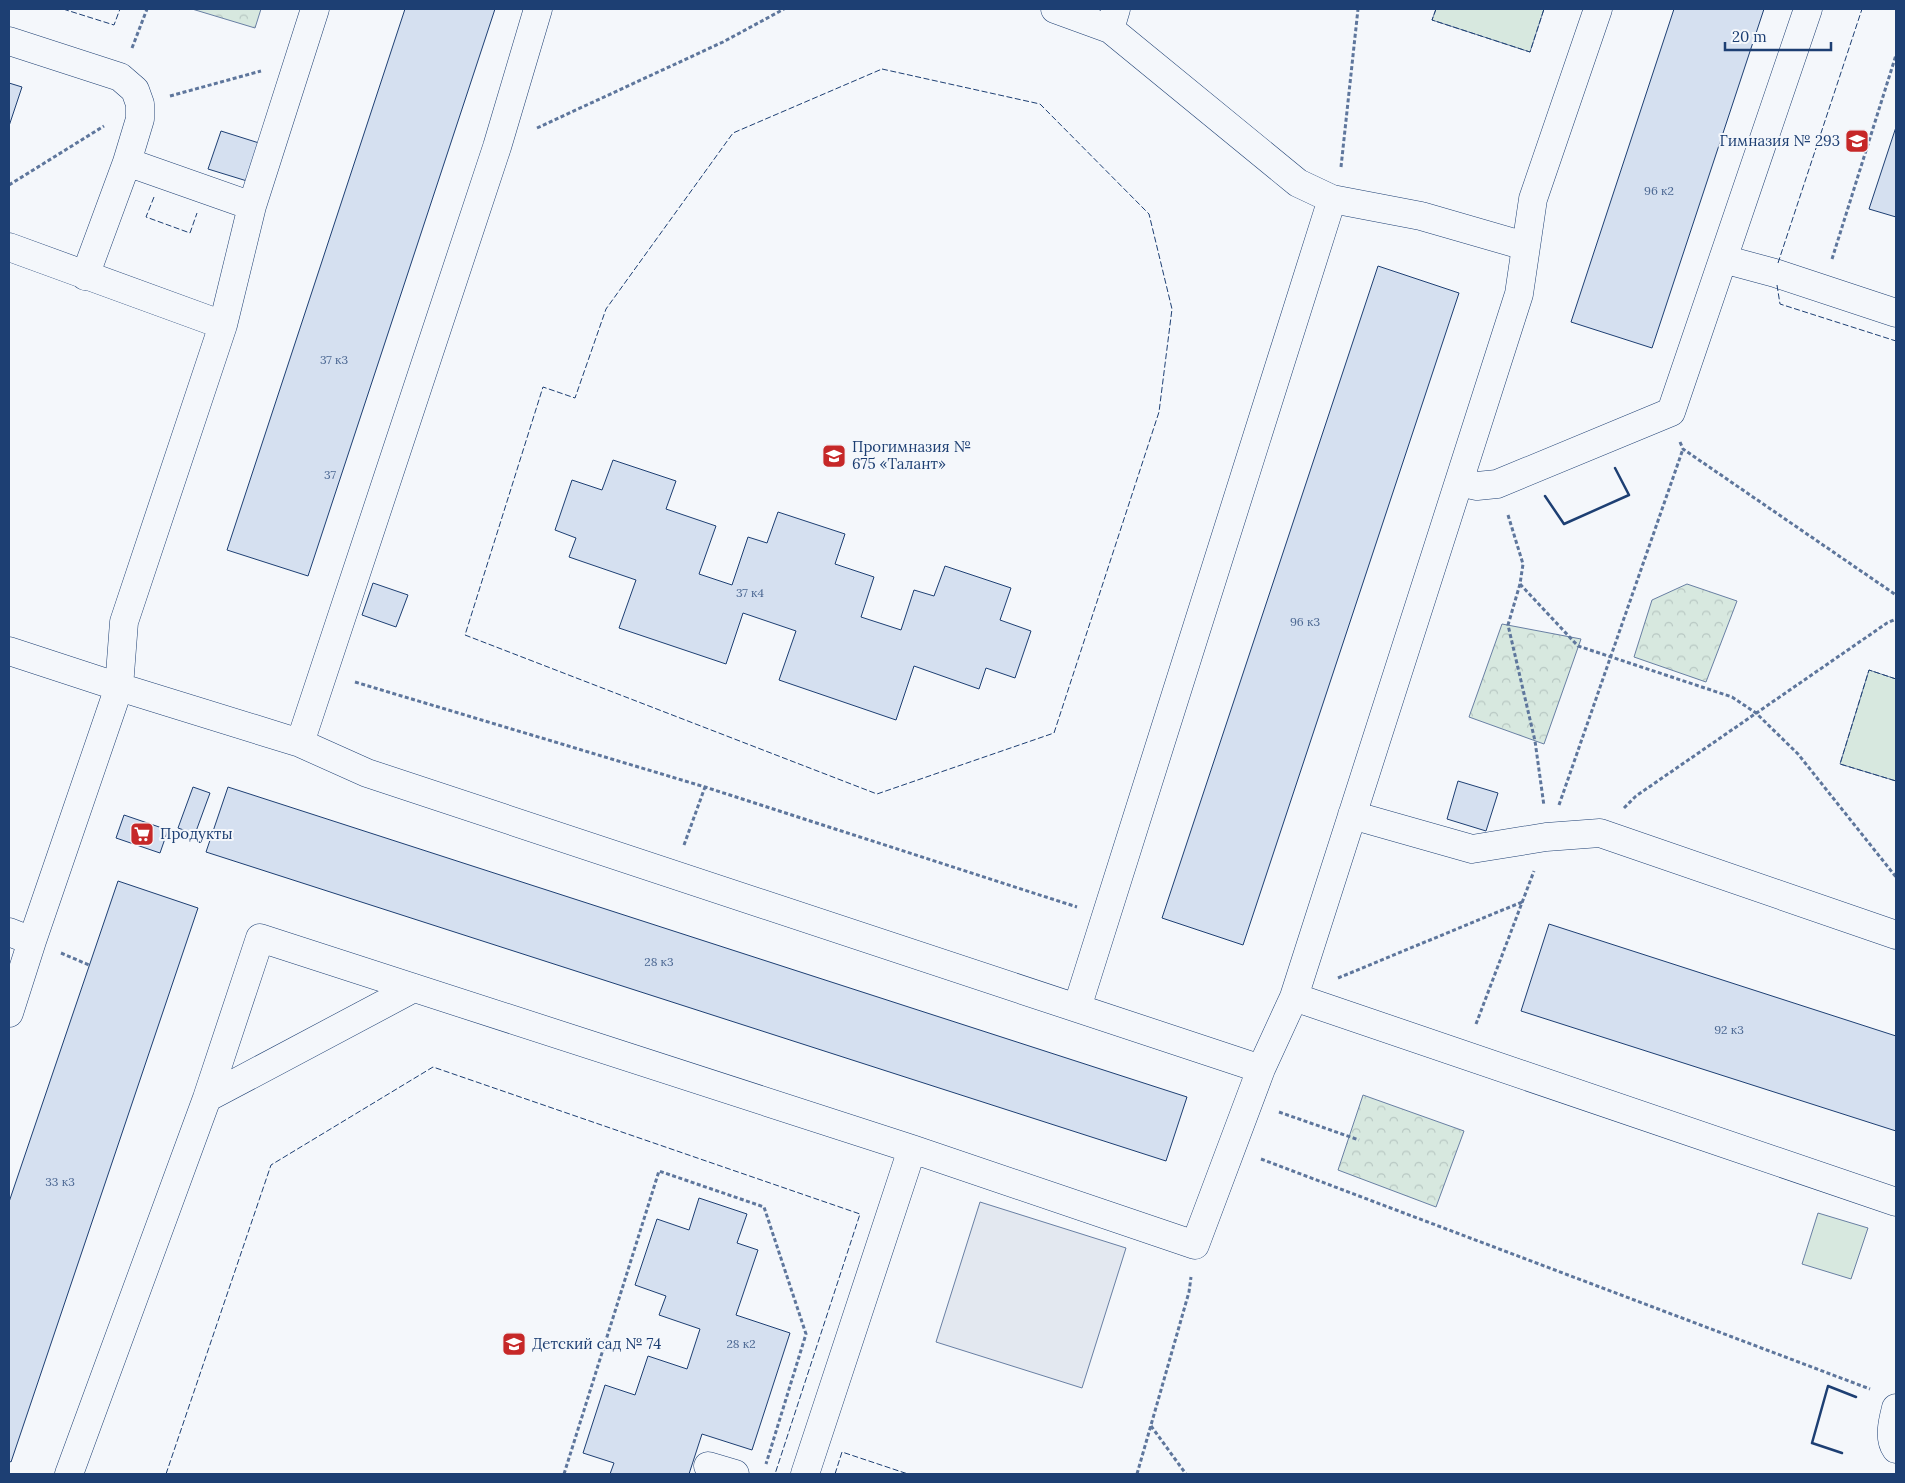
<svg xmlns="http://www.w3.org/2000/svg" width="1905" height="1483" font-family="Lora,serif">
	<style>
		.park { fill: url(#park-crowns); stroke: #687fa3 }
		.pitch { fill: #d7e8df; stroke: #687fa3 }
		.parking { fill: #e3e8f0; stroke: #687fa3 }
		.building { fill: #d5e0f0; stroke: #1d3f73 }
		.lines { fill: none; stroke-linecap: round; stroke-linejoin: round }
		.minor-casing { stroke: #1d3f73; stroke-width: 29 }
		.path { stroke: #5e769c; stroke-width: 3; stroke-dasharray: 4 2.5; stroke-linecap: butt }
		.minor { stroke: #f4f7fb; stroke-width: 28 }
		.fence { stroke: #1d3f73; stroke-width: 1; stroke-dasharray: 6 2.5; stroke-linecap: butt }
		.wall { stroke: #1d3f73; stroke-width: 2.5 }
		.labels { text-anchor: middle; stroke-width: 4; stroke-linejoin: round; paint-order: stroke }
		.number-label { font-size: 12px; fill: #4b6792 }
		.poi-label { font-size: 15px; fill: #1d3f73; stroke: #f4f7fb; text-anchor: start }
	</style>
	<defs>
		<pattern id="park-crowns" width="20" height="18" patternUnits="userSpaceOnUse" patternTransform="scale(1.25)"><rect width="20" height="18" fill="#d7e8df"/><path d="M2 6a3 3 0 1 1 6 0M12 15a3 3 0 1 1 6 0" fill="none" stroke="#b8c8c3"/></pattern>
	</defs>
	<rect width="100%" height="100%" fill="#f4f7fb"/>
	<path class="park" d="M 192,9 L 261,9 L 255,28 Z
		M 1687,584 L 1737,601 L 1706,682 L 1634,657 L 1652,600 Z
		M 1502,624 L 1581,639 L 1544,744 L 1469,717 Z
		M 1363,1095 L 1464,1131 L 1436,1207 L 1338,1170 Z"/>
	<path class="pitch" d="M 1436,9 L 1544,9 L 1530,52 L 1432,20 Z
		M 1869,670 L 1896,679 L 1896,781 L 1840,764 Z
		M 1818,1213 L 1868,1228 L 1851,1279 L 1802,1264 Z"/>
	<path class="parking" d="M 980,1202 L 1126,1248 L 1082,1388 L 936,1342 Z"/>
	<path class="building" d="M 405,9 L 495,9 L 308,576 L 227,550 Z
		M 1674,9 L 1764,9 L 1652,348 L 1571,322 Z
		M 9,83 L 22,87 L 9,126 Z
		M 1896,127 L 1896,217 L 1869,209 Z
		M 221,131 L 259,143 L 247,181 L 208,169 Z
		M 1378,266 L 1459,293 L 1243,945 L 1162,918 Z
		M 613,460 L 676,481 L 666,509 L 716,526 L 699,574 L 732,585 L 748,537 L 767,543 L 778,512 L 845,534 L 835,564 L 874,577 L 861,617 L 901,630 L 914,590 L 934,596 L 945,566 L 1011,588 L 1000,620 L 1031,631 L 1015,678 L 986,668 L 979,689 L 914,666 L 896,720 L 779,680 L 796,631 L 743,613 L 726,664 L 619,628 L 636,580 L 569,557 L 576,538 L 555,530 L 572,480 L 602,490 Z
		M 373,583 L 408,595 L 396,627 L 362,615 Z
		M 1458,781 L 1498,793 L 1486,831 L 1447,819 Z
		M 193,787 L 210,793 L 195,834 L 178,828 Z
		M 228,787 L 1187,1097 L 1166,1161 L 206,852 Z
		M 124,815 L 168,830 L 160,853 L 116,838 Z
		M 118,881 L 198,908 L 11,1462 L 9,1461 L 9,1202 Z
		M 1549,924 L 1896,1036 L 1896,1131 L 1521,1011 Z
		M 699,1198 L 747,1214 L 737,1243 L 758,1250 L 736,1315 L 790,1333 L 752,1450 L 702,1434 L 689,1474 L 610,1474 L 614,1463 L 583,1453 L 605,1385 L 635,1395 L 648,1356 L 687,1369 L 700,1329 L 659,1315 L 666,1296 L 635,1285 L 657,1219 L 689,1230 Z"/>
	<g class="lines">
		<g class="minor-casing">
			<path id="minor" d="M 538,9 L 497,147 L 300,743 L 367,773 L 1261,1069
				M 1055,9 L 1110,29 L 1116,9
				M 1110,29 L 1298,183 L 1332,199
				M 9,41 L 120,77 L 135,90 L 140,104 L 140,119 L 127,162
				M 9,247 L 223,325 L 124,622 L 119,687 L 9,651
				M 1723,259 L 1775,273 L 1896,313
				M 85,276 L 127,162 L 252,206
				M 223,325 L 252,206 L 315,9
				M 1459,482 L 1477,486 L 1497,484 L 1671,412 L 1808,9
				M 1352,815 L 1472,849 L 1546,837 L 1600,833 L 1896,935
				M 9,932 L 32,941 L 119,687 L 300,743
				M 1294,997 L 1896,1202
				M 1077,1008 L 1332,199 L 1421,216 L 1525,246
				M 9,1013 L 32,941
				M 207,1098 L 260,938 L 912,1149 L 1195,1245 L 1261,1069 L 1294,997 L 1519,294 L 1533,199 L 1598,9
				M 1896,1408 C 1893,1420 1888,1438 1896,1449
				M 708,1466 L 735,1474
				M 69,1474 L 207,1098 L 414,988
				M 805,1474 L 912,1149"/>
		</g>
		<path class="path" d="M 132,48 L 147,9
			M 170,96 L 261,71
			M 537,128 L 723,42 L 784,9
			M 1341,167 L 1358,9
			M 9,185 L 104,126
			M 1832,259 L 1896,55
			M 1680,442 L 1683,449 L 1896,595
			M 1508,515 L 1523,564 L 1520,584 L 1508,625 L 1535,741 L 1544,806
			M 1520,584 L 1578,646 L 1732,697 L 1756,713 L 1798,754 L 1896,877
			M 355,682 L 705,787 L 1077,907
			M 1559,805 L 1683,449
			M 1624,808 L 1636,796 L 1887,623 L 1896,619
			M 684,845 L 705,787
			M 61,953 L 89,965
			M 1338,978 L 1522,902
			M 1476,1024 L 1534,871
			M 1279,1112 L 1359,1140
			M 1261,1159 L 1870,1389
			M 1151,1426 L 1186,1474
			M 564,1474 L 659,1171 L 764,1207 L 806,1334 L 766,1464
			M 1137,1474 L 1189,1292 L 1191,1277"/>
		<use href="#minor" class="minor"/>
		<path class="fence" d="M 63,9 L 114,25 L 120,9
			M 1436,9 L 1432,20 L 1530,52 L 1544,9
			M 882,69 L 1040,104 L 1149,214 L 1172,309 L 1159,412 L 1054,733 L 877,794 L 465,635 L 543,387 L 575,398 L 606,309 L 733,133 Z
			M 154,197 L 146,217 L 190,233 L 197,213
			M 1778,263 L 1862,9
			M 1777,285 L 1780,304 L 1896,341
			M 1896,679 L 1869,670 L 1840,764 L 1896,781
			M 166,1474 L 271,1165 L 433,1067 L 860,1214 L 775,1474
			M 835,1474 L 842,1452 L 908,1474"/>
		<path class="wall" d="M 1545,496 L 1564,524 L 1629,495 L 1615,468
			M 1842,1453 L 1812,1443 L 1828,1386 L 1856,1397"/>
	</g>
	<defs>
		<g id="school-square" transform="scale(1.25)"><rect x="-9" y="-9" width="18" height="18" rx="4" fill="#c62828" stroke="#f4f7fb"/><path d="M0-5L7-2L0 1L-7-2ZM-4 1L0 2.5L4 1V4Q0 6-4 4Z" fill="#fff"/></g>
		<g id="supermarket-square" transform="scale(1.25)"><rect x="-9" y="-9" width="18" height="18" rx="4" fill="#c62828" stroke="#f4f7fb"/><path d="M-6-5.5h2.5l.6 2H6L4.5 2H-2.5L-4.4-4H-6ZM-1.5 3.2a1.3 1.3 0 1 0 .1 0ZM3 3.2a1.3 1.3 0 1 0 .1 0Z" fill="#fff"/></g>
	</defs>
	<g fill-rule="evenodd">
		<use href="#school-square" x="1857" y="141"/>
		<use href="#school-square" x="834" y="456"/>
		<use href="#supermarket-square" x="142" y="834"/>
		<use href="#school-square" x="514" y="1344"/>
	</g>
	<g class="labels">
		<g class="number-label">
			<text x="1659" y="195">96 к2</text>
			<text x="334" y="364">37 к3</text>
			<text x="330" y="479">37</text>
			<text x="750" y="597">37 к4</text>
			<text x="1305" y="626">96 к3</text>
			<text x="659" y="966">28 к3</text>
			<text x="1729" y="1034">92 к3</text>
			<text x="60" y="1186">33 к3</text>
			<text x="741" y="1348">28 к2</text>
		</g>
		<g class="poi-label">
			<text x="1840" y="146" text-anchor="end">Гимназия № 293</text>
			<text x="852" y="452">Прогимназия №<tspan x="852" dy="17">675 «Талант»</tspan></text>
			<text x="160" y="839">Продукты</text>
			<text x="532" y="1349">Детский сад № 74</text>
		</g>
	</g>
	<rect width="1905" height="1483" fill="none" stroke="#1d3f73" stroke-width="20"/>
	<path d="M1725 42v8h106v-8" fill="none" stroke="#1d3f73" stroke-width="2.5"/>
	<text x="1732" y="42" font-size="15" fill="#1d3f73" stroke="#f4f7fb" stroke-width="4" paint-order="stroke">20 m</text>
</svg>
